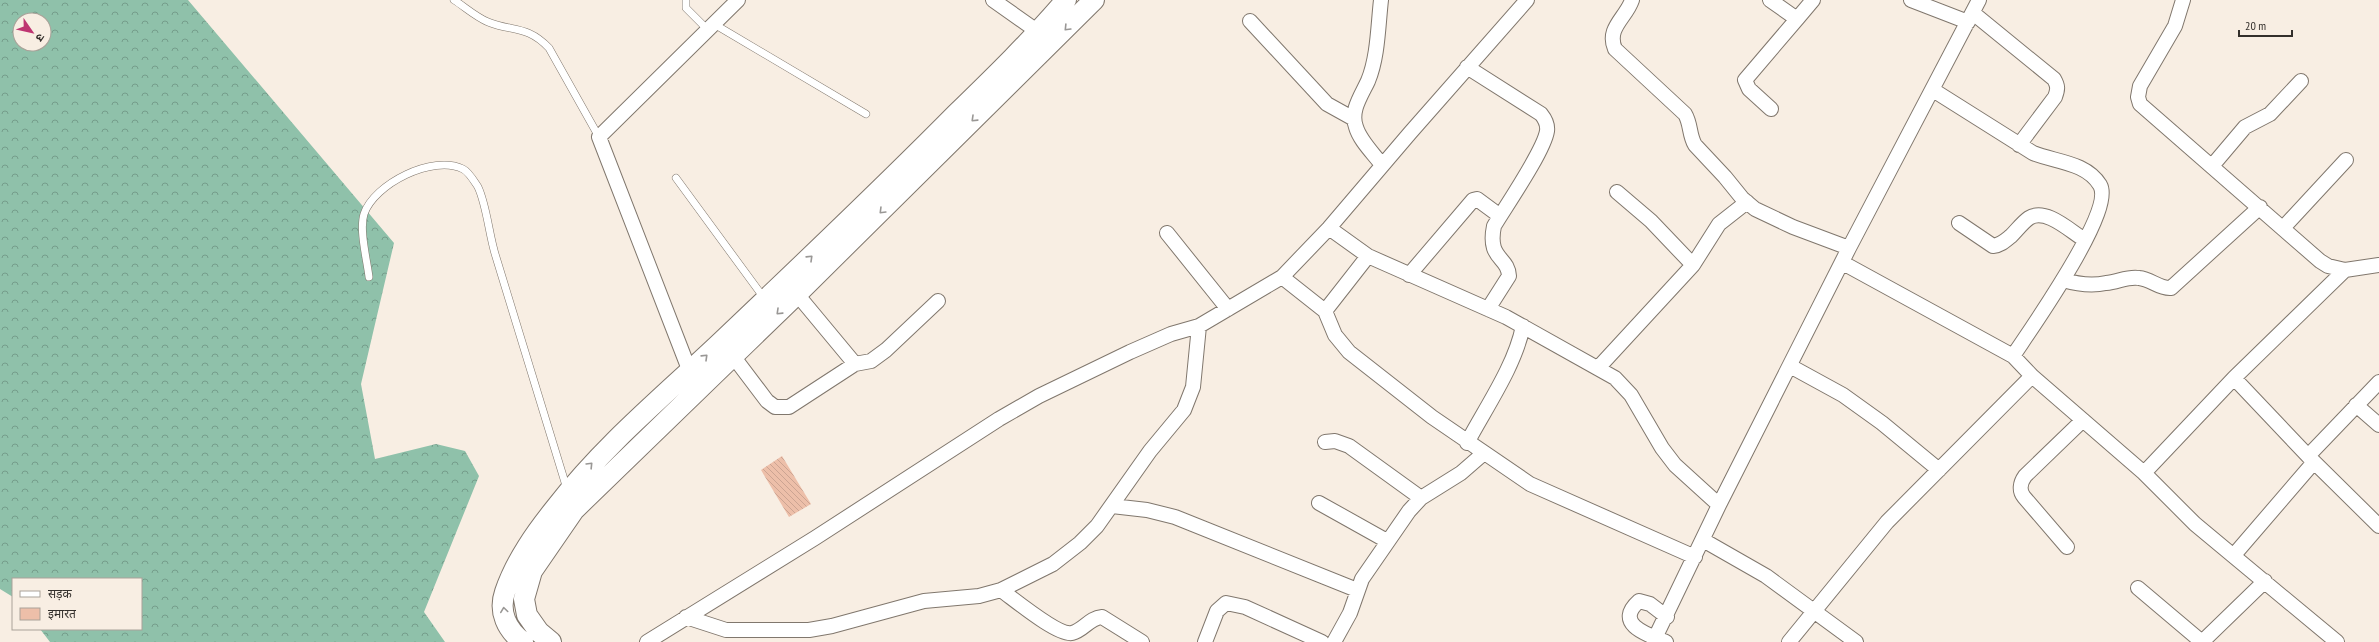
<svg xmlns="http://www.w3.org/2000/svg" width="2379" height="642" font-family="'PT Sans Narrow','Noto Sans Devanagari',sans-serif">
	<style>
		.forest { fill: url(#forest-crowns); fill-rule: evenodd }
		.building { fill: url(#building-back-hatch) }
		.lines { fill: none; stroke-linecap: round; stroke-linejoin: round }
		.lane-casing { stroke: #80776d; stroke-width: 8 }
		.street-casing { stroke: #80776d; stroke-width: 16 }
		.secondary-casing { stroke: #80776d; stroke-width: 22 }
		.lane { stroke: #fff; stroke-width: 7 }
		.street { stroke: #fff; stroke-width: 14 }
		.secondary { stroke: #fff; stroke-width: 20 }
		.oneway { stroke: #999795 }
	</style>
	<defs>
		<pattern id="forest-crowns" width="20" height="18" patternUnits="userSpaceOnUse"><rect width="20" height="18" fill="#8fc1aa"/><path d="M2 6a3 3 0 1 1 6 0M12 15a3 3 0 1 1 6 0" fill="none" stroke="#759d8b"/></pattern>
		<pattern id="building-back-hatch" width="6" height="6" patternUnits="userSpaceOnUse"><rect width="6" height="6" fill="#edbfa9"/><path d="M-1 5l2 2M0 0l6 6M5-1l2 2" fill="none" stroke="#cca492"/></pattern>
	</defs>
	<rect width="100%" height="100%" fill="#f8eee3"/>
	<path class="forest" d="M 0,0 L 188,0 L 394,243 L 361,384 L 375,459 L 436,444 L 465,451 L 479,476 L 424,612 L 445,642 L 50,642 L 40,629 L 141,629 L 141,579 L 13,579 L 13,597 L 0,589 ZM 20,20 L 44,20 L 44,44 L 20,44 Z"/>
	<path class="building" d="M 782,456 L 811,504 L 789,517 L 761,470 Z"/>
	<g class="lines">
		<g class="lane-casing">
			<path id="lane" d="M 454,0 C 465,7 476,17 488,22 C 513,32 527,25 549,48 L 599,137
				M 686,0 L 686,8 L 708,30
				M 714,24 L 866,114
				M 676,178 L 764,298
				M 369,277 C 367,260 359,230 364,214 C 374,184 433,154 463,169 C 469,172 474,181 478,187 C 487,206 489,236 496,257 C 520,334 543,412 567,489"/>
		</g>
		<g class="street-casing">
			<path id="street" d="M 993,0 L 1044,36
				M 1381,0 C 1378,26 1378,57 1368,81 C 1361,96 1350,111 1356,127 C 1360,141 1374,154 1382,165
				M 1632,0 C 1626,18 1606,28 1615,49 L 1685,114 C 1691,124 1689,135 1695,145 L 1725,177 L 1742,198 L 1755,209 L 1793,227 L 1849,248
				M 1770,0 L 1797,19 L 1813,0
				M 1911,0 L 1968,22
				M 2183,0 L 2175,26 L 2140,86 L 2138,97 L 2140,104 L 2320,261 L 2328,266 L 2345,270
				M 1973,13 L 2054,79 C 2058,86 2058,89 2055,97 L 2019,145
				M 1250,21 L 1327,104 L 1354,119
				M 1467,67 L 1541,114 C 1545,119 1548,124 1547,131 C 1544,151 1506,206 1494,226 C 1487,260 1508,256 1509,276 L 1488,309
				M 1933,90 L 2033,153 C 2055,162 2086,162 2100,185 C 2115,211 2030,330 2013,356
				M 1771,109 L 1749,89 L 1745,80 L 1797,19
				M 2212,166 L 2245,127 L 2270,114 L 2301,81
				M 1617,192 L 1651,221 L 1693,265
				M 1959,223 L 1993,246 C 2001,245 2005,241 2011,236 C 2017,230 2023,222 2029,218 C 2046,207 2071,232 2085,240
				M 1329,228 L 1368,256 L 1506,317 L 1615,378 L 1631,395 L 1662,448 L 1675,465 L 1719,505
				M 2283,228 L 2346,160
				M 1167,233 L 1228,309
				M 1843,263 L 2013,356 L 2032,376 L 2144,473 L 2195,524 L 2337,642
				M 1409,275 L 1473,200 L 1477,199 L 1500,216
				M 1282,277 L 1325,311 L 1335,335 L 1349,352 L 1432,417 L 1530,484 L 1695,557
				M 2063,280 C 2077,284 2092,286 2106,283 C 2118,282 2128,276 2139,278 C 2151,279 2159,289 2171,288 L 2260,207
				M 791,287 L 855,364
				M 1325,311 L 1368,256
				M 733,356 L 767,401 L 775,407 L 789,407 L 855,364 L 871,361 L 886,350 L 938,301
				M 1790,366 L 1843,395 L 1882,423 L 1939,470
				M 1598,368 L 1693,265 L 1719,224 L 1747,202
				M 690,372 L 599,137 L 738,0
				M 2234,378 L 2308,456 L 2379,526
				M 2356,405 L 2379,425
				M 1325,442 L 1335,441 L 1349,446 L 1421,498
				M 1467,443 C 1486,407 1515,366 1523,326
				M 2308,456 L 2379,382
				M 2144,473 L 2234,378 L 2345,270 L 2379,265
				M 1319,503 L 1387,541
				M 1112,506 L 1147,510 L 1175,517 L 1357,590
				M 1703,540 L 1766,576 L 1856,642
				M 2067,547 L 2024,497 C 2019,491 2020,483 2025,476 L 2083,420
				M 2234,555 L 2314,462
				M 2138,588 L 2202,642
				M 1001,590 C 1015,600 1058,636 1072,633 C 1084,630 1089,618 1102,617 L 1142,642
				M 686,617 L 726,630 L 809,630 L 832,626 L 924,601 L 979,596 L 1001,590 L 1053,564 L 1080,543 L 1097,526 L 1150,451 L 1184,410 L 1193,387 L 1199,326
				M 1655,638 L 1719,505 L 1849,248 L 1979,0
				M 647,642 L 815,538 L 999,419 L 1039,396 L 1130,352 L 1171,334 L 1199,326 L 1282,277 L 1329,228 L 1410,133 L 1527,0
				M 1205,642 L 1217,611 L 1226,603 L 1245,607 L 1322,642
				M 1334,642 L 1350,613 L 1362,579 L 1409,511 L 1421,498 L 1461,473 L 1484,453
				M 1666,642 C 1648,635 1613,624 1639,601 L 1650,604 L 1667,617
				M 1789,642 L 1887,522 L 2032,376
				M 2202,642 L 2265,581"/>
		</g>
		<g class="secondary-casing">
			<path id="secondary" d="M 523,642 C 507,630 498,612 505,592 C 516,560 536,532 557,506 C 605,444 665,395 722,341 C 801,266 880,191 956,114 C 994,77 1032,40 1066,0
				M 551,642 L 539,632 L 527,615 L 524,599 L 532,571 L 574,510 L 797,294 L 1094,0"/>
		</g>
		<use href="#lane" class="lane"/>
		<use href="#street" class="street"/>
		<use href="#secondary" class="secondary"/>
	</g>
	<defs><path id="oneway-chevron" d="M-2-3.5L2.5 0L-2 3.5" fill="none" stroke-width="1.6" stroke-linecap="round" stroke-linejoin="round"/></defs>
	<g class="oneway">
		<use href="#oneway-chevron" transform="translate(1067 28) rotate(134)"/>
		<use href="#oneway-chevron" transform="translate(974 119) rotate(136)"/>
		<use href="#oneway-chevron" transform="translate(882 211) rotate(135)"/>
		<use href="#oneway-chevron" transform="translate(810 258) rotate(-44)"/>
		<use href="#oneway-chevron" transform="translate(779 312) rotate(136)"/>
		<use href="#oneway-chevron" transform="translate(705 357) rotate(-44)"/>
		<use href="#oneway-chevron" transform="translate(590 465) rotate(-46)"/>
		<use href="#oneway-chevron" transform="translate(504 610) rotate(-98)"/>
	</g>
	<rect x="12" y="578" width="130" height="52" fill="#f8eee3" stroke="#a9a299"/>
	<rect x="20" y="591" width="20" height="6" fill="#ffffff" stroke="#a9a299"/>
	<text x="48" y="598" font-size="12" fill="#332f2b">सड़क</text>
	<rect x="20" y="608" width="20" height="12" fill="#edbfa9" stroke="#a9a299"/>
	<text x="48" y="618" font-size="12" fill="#332f2b">इमारत</text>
	<g transform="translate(32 32) rotate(124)"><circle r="19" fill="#f8eee3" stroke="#a9a299"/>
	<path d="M0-3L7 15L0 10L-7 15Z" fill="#be3571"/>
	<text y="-6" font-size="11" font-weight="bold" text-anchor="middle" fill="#332f2b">उ</text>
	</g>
	<path d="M2239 30v6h53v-6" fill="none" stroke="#332f2b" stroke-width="2"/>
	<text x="2245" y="30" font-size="12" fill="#332f2b" stroke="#f8eee3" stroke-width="3" paint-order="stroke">20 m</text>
</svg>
